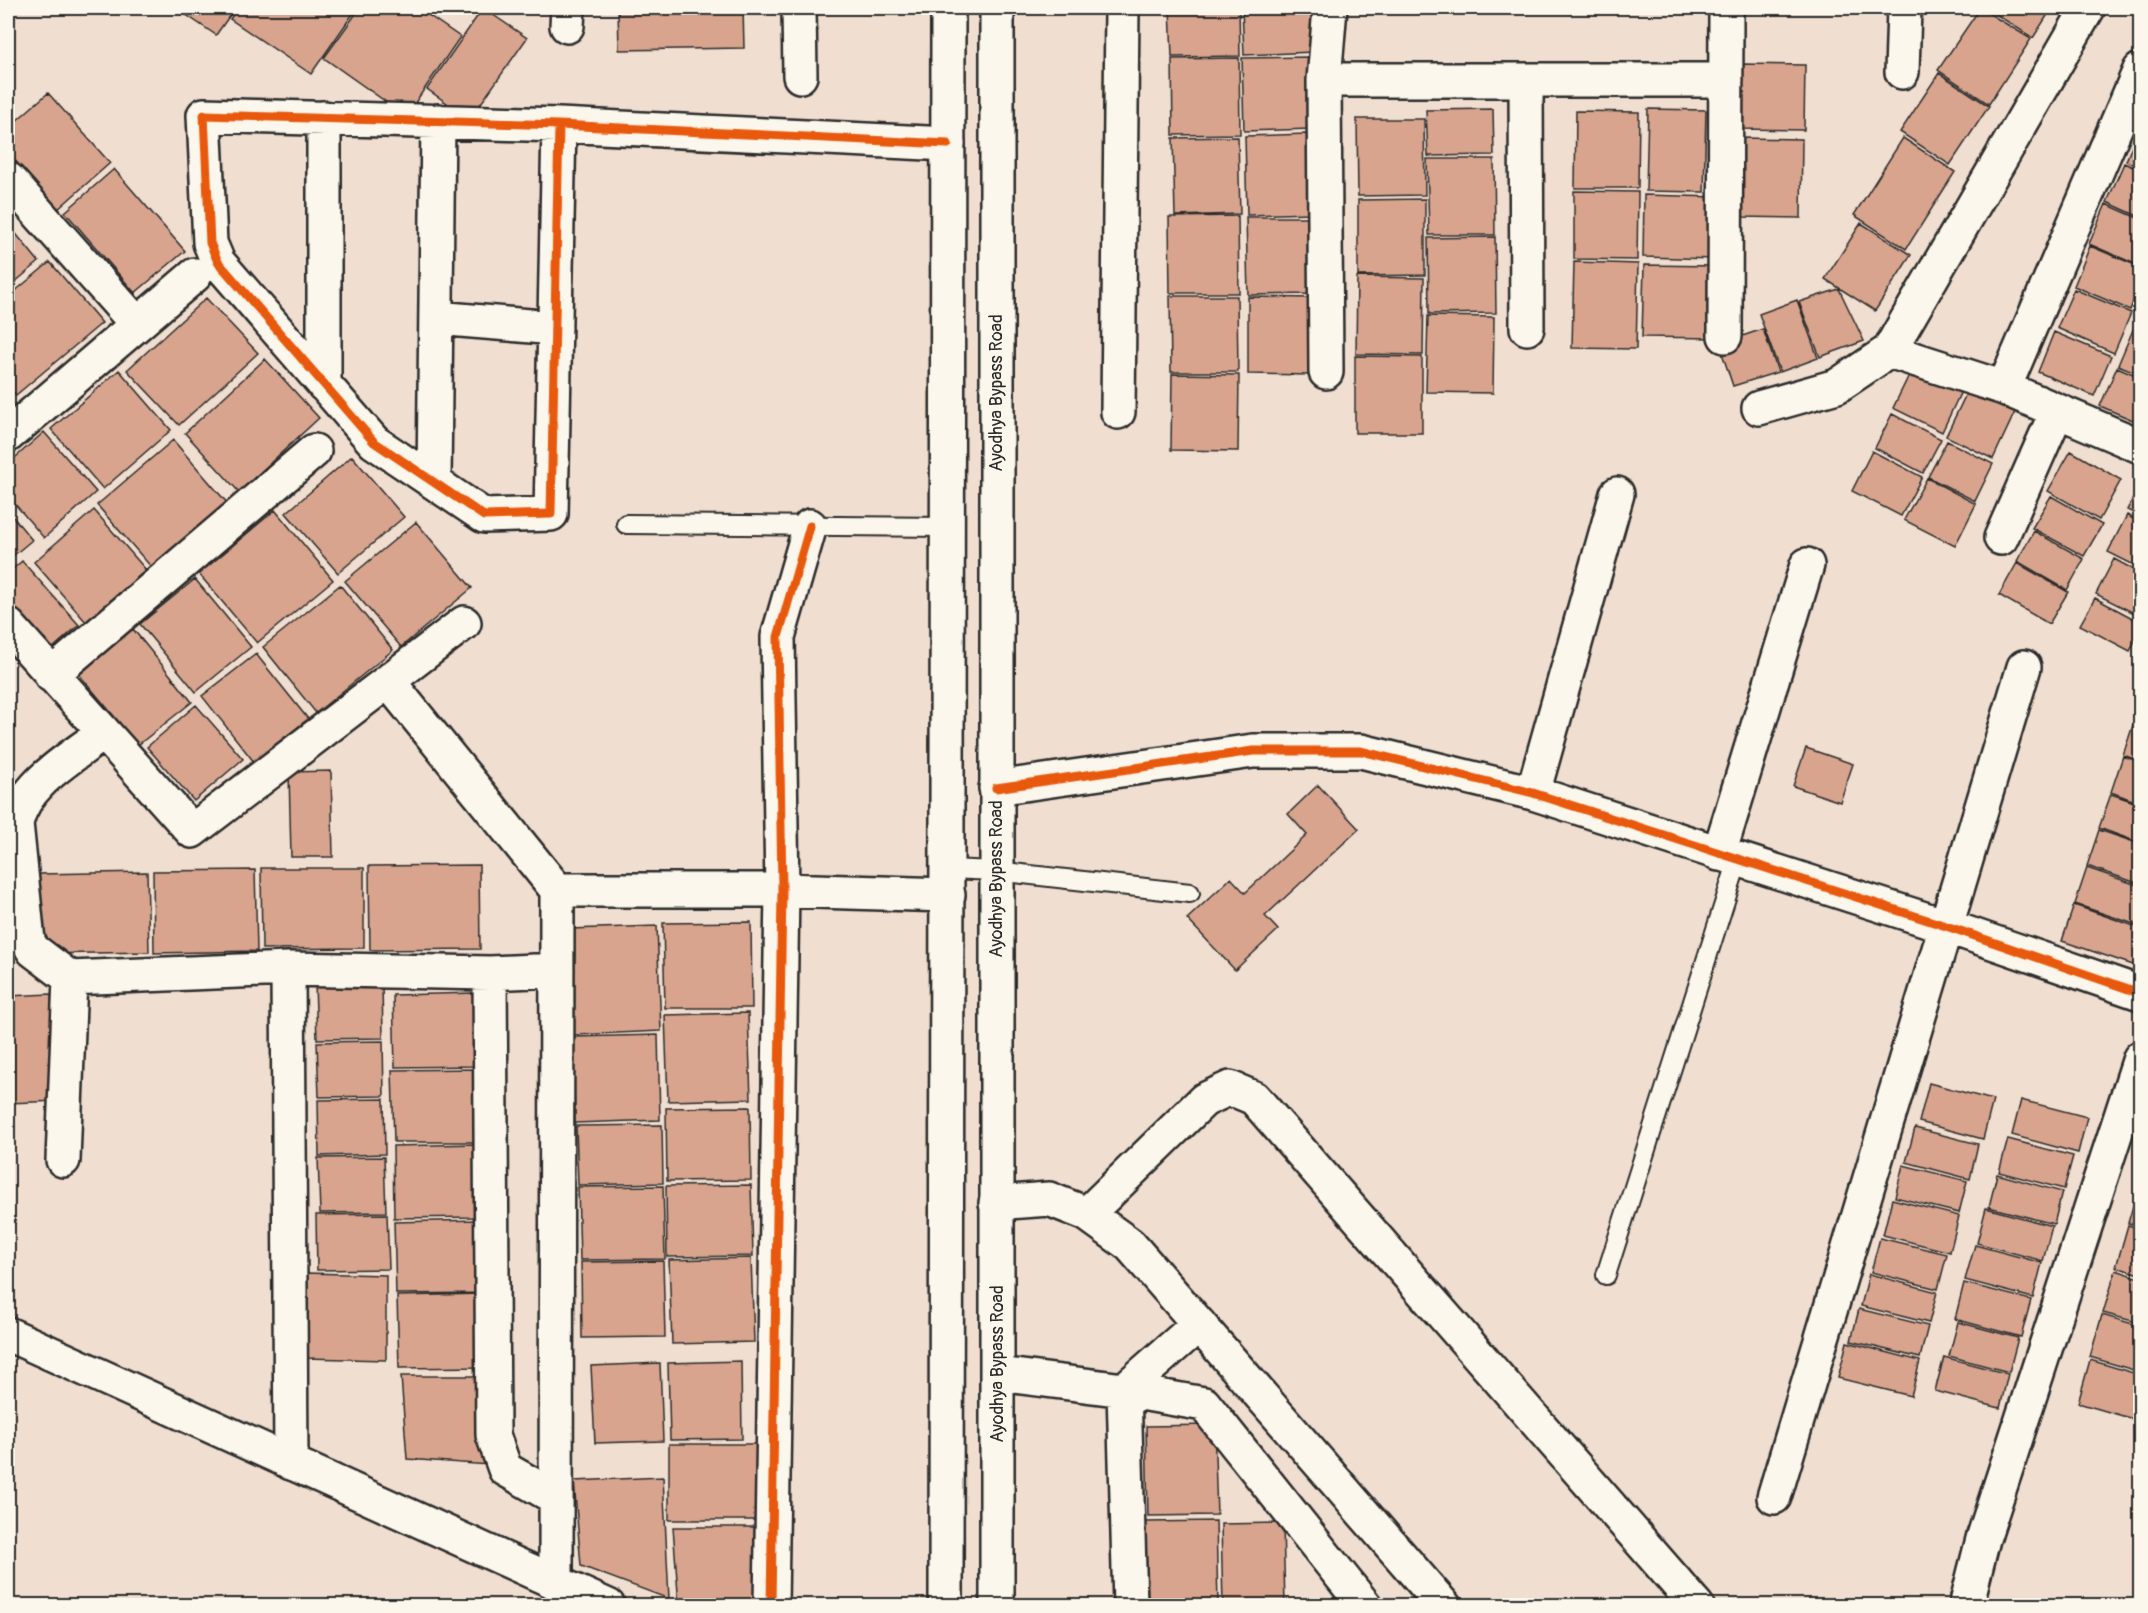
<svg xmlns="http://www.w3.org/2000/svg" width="2148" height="1613" font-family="Pangolin,sans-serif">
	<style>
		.building { fill: #d8a48d; stroke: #2b2b2b; stroke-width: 1.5 }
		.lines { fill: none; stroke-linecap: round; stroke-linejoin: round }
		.lane-casing { stroke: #2b2b2b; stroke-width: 22 }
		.street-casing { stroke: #2b2b2b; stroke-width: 38 }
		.secondary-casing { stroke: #2b2b2b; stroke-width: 38 }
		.primary-casing { stroke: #2b2b2b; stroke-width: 38 }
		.lane { stroke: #fbf7ec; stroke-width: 18 }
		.street { stroke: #fbf7ec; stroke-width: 33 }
		.secondary { stroke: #fbf7ec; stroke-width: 33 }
		.primary { stroke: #fbf7ec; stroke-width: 33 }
		.cycleway-casing { stroke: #fbf7ec; stroke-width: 13 }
		.cycleway { stroke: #e8590c; stroke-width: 9 }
		.labels { text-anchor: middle; stroke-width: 4.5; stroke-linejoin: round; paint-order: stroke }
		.street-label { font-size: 18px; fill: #2b2b2b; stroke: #fbf7ec }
	</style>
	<rect width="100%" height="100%" fill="#f0ded0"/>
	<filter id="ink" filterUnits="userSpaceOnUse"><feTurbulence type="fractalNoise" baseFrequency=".0167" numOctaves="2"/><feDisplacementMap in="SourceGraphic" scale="12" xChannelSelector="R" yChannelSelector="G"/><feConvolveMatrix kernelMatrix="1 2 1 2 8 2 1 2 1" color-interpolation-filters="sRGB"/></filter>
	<g filter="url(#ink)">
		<path class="building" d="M 176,8 L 235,8 L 216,35 Z
			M 238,8 L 357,8 L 311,74 L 230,19 Z
			M 360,8 L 418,8 L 460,37 L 406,116 L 324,58 Z
			M 483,8 L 527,38 L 470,119 L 427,89 Z
			M 618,8 L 743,8 L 744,48 L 619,50 Z
			M 1170,8 L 1239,8 L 1240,56 L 1172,57 Z
			M 1242,8 L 1311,8 L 1313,52 L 1244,55 Z
			M 1980,8 L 2031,39 L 1989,104 L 1938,70 Z
			M 1986,8 L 2052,8 L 2033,38 Z
			M 1309,57 L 1311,129 L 1244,131 L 1242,58 Z
			M 1239,58 L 1240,134 L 1173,135 L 1172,59 Z
			M 1741,64 L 1805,65 L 1804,130 L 1740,129 Z
			M 1939,73 L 1989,106 L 1950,165 L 1900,132 Z
			M 48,93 L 110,163 L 57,210 L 8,152 L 8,128 Z
			M 1493,109 L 1494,155 L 1428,156 L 1426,110 Z
			M 1648,109 L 1706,110 L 1704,192 L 1646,191 Z
			M 1576,111 L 1639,112 L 1638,188 L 1575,188 Z
			M 1357,119 L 1424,119 L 1425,195 L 1358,196 Z
			M 2140,125 L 2140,168 L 2126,161 Z
			M 1307,134 L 1310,213 L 1247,215 L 1245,136 Z
			M 1238,137 L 1240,214 L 1175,216 L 1173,138 Z
			M 1740,138 L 1802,139 L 1801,218 L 1740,217 Z
			M 1903,138 L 1955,172 L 1906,249 L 1854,215 Z
			M 1427,159 L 1494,159 L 1495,235 L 1429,235 Z
			M 2124,163 L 2140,170 L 2140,217 L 2107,202 Z
			M 114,169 L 185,251 L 135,293 L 65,212 Z
			M 1574,191 L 1638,192 L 1637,260 L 1574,259 Z
			M 1644,195 L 1716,197 L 1715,259 L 1643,257 Z
			M 1425,199 L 1425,275 L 1358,276 L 1358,200 Z
			M 2106,204 L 2140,219 L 2140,266 L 2089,244 Z
			M 1238,216 L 1239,293 L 1170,293 L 1169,217 Z
			M 1246,217 L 1313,217 L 1314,294 L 1248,295 Z
			M 1861,223 L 1911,255 L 1875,311 L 1825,279 Z
			M 8,224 L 39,262 L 8,288 Z
			M 1495,237 L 1496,313 L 1429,314 L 1428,238 Z
			M 2090,246 L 2140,267 L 2140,285 L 2130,310 L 2074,286 Z
			M 50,262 L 102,323 L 16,395 L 8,385 L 8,297 Z
			M 1574,262 L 1638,264 L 1636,349 L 1572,348 Z
			M 1644,265 L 1715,266 L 1715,338 L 1642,337 Z
			M 1357,277 L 1424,278 L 1423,355 L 1356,354 Z
			M 1839,289 L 1864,341 L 1820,357 L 1799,302 Z
			M 2074,289 L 2131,313 L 2114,353 L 2057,328 Z
			M 1170,296 L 1237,296 L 1238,372 L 1171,372 Z
			M 1248,297 L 1314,298 L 1313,375 L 1248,374 Z
			M 206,298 L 258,353 L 179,425 L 127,370 Z
			M 1797,300 L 1818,358 L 1780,372 L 1759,314 Z
			M 1428,316 L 1494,317 L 1493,393 L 1426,392 Z
			M 2135,325 L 2140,328 L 2140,374 L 2118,365 Z
			M 1763,329 L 1778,372 L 1733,386 L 1719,344 Z
			M 2054,332 L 2111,356 L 2094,396 L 2038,372 Z
			M 1355,356 L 1422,357 L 1422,433 L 1355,433 Z
			M 265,359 L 319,418 L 239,492 L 185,433 Z
			M 1915,363 L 1963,387 L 1942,432 L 1893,408 Z
			M 2117,367 L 2140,377 L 2140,423 L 2100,406 Z
			M 119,370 L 171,430 L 103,489 L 51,429 Z
			M 1172,374 L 1239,375 L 1238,451 L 1171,450 Z
			M 1968,390 L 2015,412 L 1993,459 L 1946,436 Z
			M 1892,414 L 1941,439 L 1923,473 L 1875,448 Z
			M 44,432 L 96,492 L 44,538 L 8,496 L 8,464 Z
			M 173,440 L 228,504 L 153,569 L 97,505 Z
			M 1947,441 L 1993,464 L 1975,501 L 1928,477 Z
			M 1872,451 L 1922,477 L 1901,516 L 1852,491 Z
			M 2071,451 L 2121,480 L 2099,520 L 2048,491 Z
			M 352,456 L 404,517 L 338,573 L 286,513 Z
			M 1927,478 L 1976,504 L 1955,546 L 1904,520 Z
			M 2140,485 L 2140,516 L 2127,510 Z
			M 2051,496 L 2102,525 L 2084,556 L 2032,528 Z
			M 94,510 L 146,570 L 86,622 L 34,562 Z
			M 275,510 L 333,580 L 257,643 L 199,574 Z
			M 8,511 L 32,540 L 8,560 Z
			M 2127,515 L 2140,523 L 2140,568 L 2108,552 Z
			M 416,522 L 472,588 L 401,647 L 345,581 Z
			M 2034,531 L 2084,559 L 2067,590 L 2017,561 Z
			M 2114,559 L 2140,573 L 2140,616 L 2096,594 Z
			M 22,561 L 79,625 L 44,656 L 8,615 L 8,573 Z
			M 2017,563 L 2068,592 L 2049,624 L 1999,595 Z
			M 195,579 L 251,647 L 196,692 L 140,624 Z
			M 340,585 L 393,650 L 316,713 L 263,647 Z
			M 2095,598 L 2140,622 L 2140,630 L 2130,651 L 2080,625 Z
			M 133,629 L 192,702 L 138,745 L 78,673 Z
			M 256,654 L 308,719 L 254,762 L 202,696 Z
			M 2140,697 L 2140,718 L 2134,716 Z
			M 196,705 L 243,759 L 194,801 L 147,747 Z
			M 2135,719 L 2140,721 L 2140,761 L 2123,755 Z
			M 1806,748 L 1853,764 L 1840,802 L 1793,786 Z
			M 2123,756 L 2140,762 L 2140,803 L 2111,792 Z
			M 331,771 L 333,857 L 291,857 L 289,772 Z
			M 1318,785 L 1359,829 L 1265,916 L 1278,930 L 1235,970 L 1187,919 L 1231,878 L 1245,893 L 1307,835 L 1288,814 Z
			M 2111,794 L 2140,804 L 2140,843 L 2099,828 Z
			M 2099,830 L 2140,844 L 2140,884 L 2087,866 Z
			M 479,865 L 480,949 L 370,950 L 369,866 Z
			M 261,868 L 364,868 L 364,948 L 262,949 Z
			M 2087,868 L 2140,886 L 2140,926 L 2075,904 Z
			M 255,870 L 257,951 L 154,953 L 153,871 Z
			M 147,872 L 149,952 L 41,954 L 39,874 Z
			M 2074,905 L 2140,928 L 2140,953 L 2136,966 L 2062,941 Z
			M 751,922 L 752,1008 L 665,1008 L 663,923 Z
			M 657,926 L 661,1031 L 574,1035 L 570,929 Z
			M 8,955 L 14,979 L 8,980 Z
			M 382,983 L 383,1038 L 317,1039 L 315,984 Z
			M 478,993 L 479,1066 L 395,1067 L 393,995 Z
			M 51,994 L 58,1101 L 8,1103 L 8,996 Z
			M 748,1013 L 751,1099 L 668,1101 L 665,1015 Z
			M 658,1035 L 660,1120 L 575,1123 L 573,1037 Z
			M 383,1041 L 384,1096 L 319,1097 L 317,1042 Z
			M 477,1069 L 479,1142 L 394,1142 L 392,1070 Z
			M 1929,1083 L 1993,1100 L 1983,1139 L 1919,1122 Z
			M 384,1099 L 385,1154 L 319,1156 L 318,1100 Z
			M 2021,1100 L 2087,1117 L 2078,1153 L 2012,1135 Z
			M 750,1107 L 751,1180 L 667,1181 L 666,1108 Z
			M 662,1125 L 663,1183 L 578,1185 L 576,1126 Z
			M 1915,1128 L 1978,1144 L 1970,1179 L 1906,1162 Z
			M 2008,1139 L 2073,1156 L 2064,1189 L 1999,1172 Z
			M 478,1144 L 479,1217 L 394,1218 L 393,1146 Z
			M 384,1157 L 386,1212 L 320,1213 L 318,1158 Z
			M 1903,1165 L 1967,1181 L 1959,1213 L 1895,1197 Z
			M 1997,1174 L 2062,1192 L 2054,1224 L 1989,1207 Z
			M 2140,1182 L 2140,1226 L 2128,1223 Z
			M 751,1185 L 753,1256 L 667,1257 L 666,1186 Z
			M 663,1186 L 665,1259 L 580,1260 L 578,1187 Z
			M 1892,1199 L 1959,1216 L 1950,1252 L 1883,1235 Z
			M 1986,1208 L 2052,1226 L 2043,1261 L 1977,1243 Z
			M 387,1214 L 389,1269 L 317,1270 L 316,1215 Z
			M 479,1220 L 480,1293 L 396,1294 L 394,1222 Z
			M 2128,1225 L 2140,1229 L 2140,1274 L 2116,1267 Z
			M 1880,1238 L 1947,1254 L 1938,1289 L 1871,1272 Z
			M 1975,1245 L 2042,1263 L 2033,1298 L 1965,1280 Z
			M 751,1258 L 754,1342 L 672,1344 L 669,1260 Z
			M 663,1261 L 665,1337 L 582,1338 L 581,1262 Z
			M 2116,1270 L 2140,1278 L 2140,1323 L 2103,1313 Z
			M 305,1273 L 386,1275 L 386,1360 L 305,1358 Z
			M 1869,1274 L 1937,1292 L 1929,1323 L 1861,1306 Z
			M 1964,1283 L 2031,1300 L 2021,1337 L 1955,1319 Z
			M 482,1294 L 483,1367 L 399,1368 L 397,1296 Z
			M 1859,1309 L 1928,1326 L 1920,1358 L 1851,1341 Z
			M 2102,1315 L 2140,1326 L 2140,1372 L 2090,1357 Z
			M 1958,1322 L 2018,1338 L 2009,1372 L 1949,1356 Z
			M 1847,1342 L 1920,1361 L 1911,1396 L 1838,1378 Z
			M 1944,1357 L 2008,1374 L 2000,1408 L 1935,1391 Z
			M 2090,1360 L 2140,1375 L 2140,1421 L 2078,1403 Z
			M 741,1361 L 742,1439 L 670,1440 L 668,1363 Z
			M 660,1363 L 663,1441 L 595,1443 L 591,1366 Z
			M 401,1376 L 486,1376 L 489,1465 L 407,1459 Z
			M 1214,1425 L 1217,1515 L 1148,1516 L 1146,1426 Z
			M 669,1444 L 760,1444 L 761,1520 L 669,1520 Z
			M 663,1477 L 669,1599 L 581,1566 L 574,1481 Z
			M 1216,1521 L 1218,1605 L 1148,1606 L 1145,1522 Z
			M 1283,1523 L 1285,1606 L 1223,1606 L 1221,1524 Z
			M 673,1527 L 758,1527 L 758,1606 L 679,1606 Z"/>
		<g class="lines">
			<g class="lane-casing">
				<path id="lane" d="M 626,524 L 947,527
					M 948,869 L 996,871 L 1190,893
					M 1606,1275 L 1738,860"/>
			</g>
			<g class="street-casing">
				<path id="street" d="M 799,8 L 800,76
					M 567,26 L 568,8
					M 1902,72 L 1904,8
					M 1324,80 L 1726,80
					M 1526,80 L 1527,328
					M 324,118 L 324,385
					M 559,125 L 551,514 L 484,516 L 374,442 L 218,262 L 210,243 L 204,115 L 559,125 L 948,144
					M 8,179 L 137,324
					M 436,318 L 555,328
					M 1725,336 L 1726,8
					M 1889,351 L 2088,8
					M 1326,372 L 1324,80 L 1330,8
					M 2004,388 L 2140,70
					M 1759,408 L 1837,386 L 1889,351 L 2004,388 L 2140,446
					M 1118,412 L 1122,8
					M 8,435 L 195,275
					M 434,481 L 438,121
					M 2001,538 L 2057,411
					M 8,625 L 192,831 L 464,623
					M 51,675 L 314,451
					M 388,681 L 557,890 L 556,1583
					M 103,733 C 72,758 25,782 16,823 L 28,941 L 33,950 L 70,978 L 288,969 L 490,973 L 557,970
					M 996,788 L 1253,751 L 1361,751 L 1533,793 L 1946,926 L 2140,993
					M 1533,793 L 1617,494
					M 1719,854 L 1807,565
					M 557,890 L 782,890 L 948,895
					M 288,969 L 291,1463
					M 490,973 L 493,1435 L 505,1469 L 556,1498
					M 63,1160 L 70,978
					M 996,1203 L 1049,1199 L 1087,1214 L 1130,1245 L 1444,1606
					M 1087,1214 L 1204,1100 L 1230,1088 L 1254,1098 L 1697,1606
					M 998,1374 L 1124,1390 L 1204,1404 L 1365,1606
					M 1774,1497 L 2024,667
					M 771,1606 L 782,890 L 778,637 L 810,526
					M 1130,1606 L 1124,1390 L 1199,1324
					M 1966,1606 L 1983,1539 L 2140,1058"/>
			</g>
			<g class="secondary-casing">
				<path id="secondary" d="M 8,1334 L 608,1606"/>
			</g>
			<g class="primary-casing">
				<path id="primary" d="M 997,8 L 997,1606
					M 946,1606 L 948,8"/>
			</g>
			<use href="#lane" class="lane"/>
			<use href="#street" class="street"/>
			<use href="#secondary" class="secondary"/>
			<use href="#primary" class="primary"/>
			<g class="cycleway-casing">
				<path id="cycleway" d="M 559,125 L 551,514 L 484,516 L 374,442 L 218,262 L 210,243 L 204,115 L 559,125 L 948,144
					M 996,788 L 1253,751 L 1361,751 L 1533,793 L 1946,926 L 2140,993
					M 771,1606 L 782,890 L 778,637 L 810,526"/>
			</g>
			<use href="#cycleway" class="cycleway"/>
		</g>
	</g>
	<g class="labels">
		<g class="street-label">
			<text transform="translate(996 393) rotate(-90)" y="6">Ayodhya Bypass Road</text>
			<text transform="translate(996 879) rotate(-90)" y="6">Ayodhya Bypass Road</text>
			<text transform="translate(997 1364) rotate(-90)" y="6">Ayodhya Bypass Road</text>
		</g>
	</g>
	<rect width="2148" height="1613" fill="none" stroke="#fbf7ec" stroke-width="30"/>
	<rect x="15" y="15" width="2118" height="1583" fill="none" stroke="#2b2b2b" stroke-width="2" filter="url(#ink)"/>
</svg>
